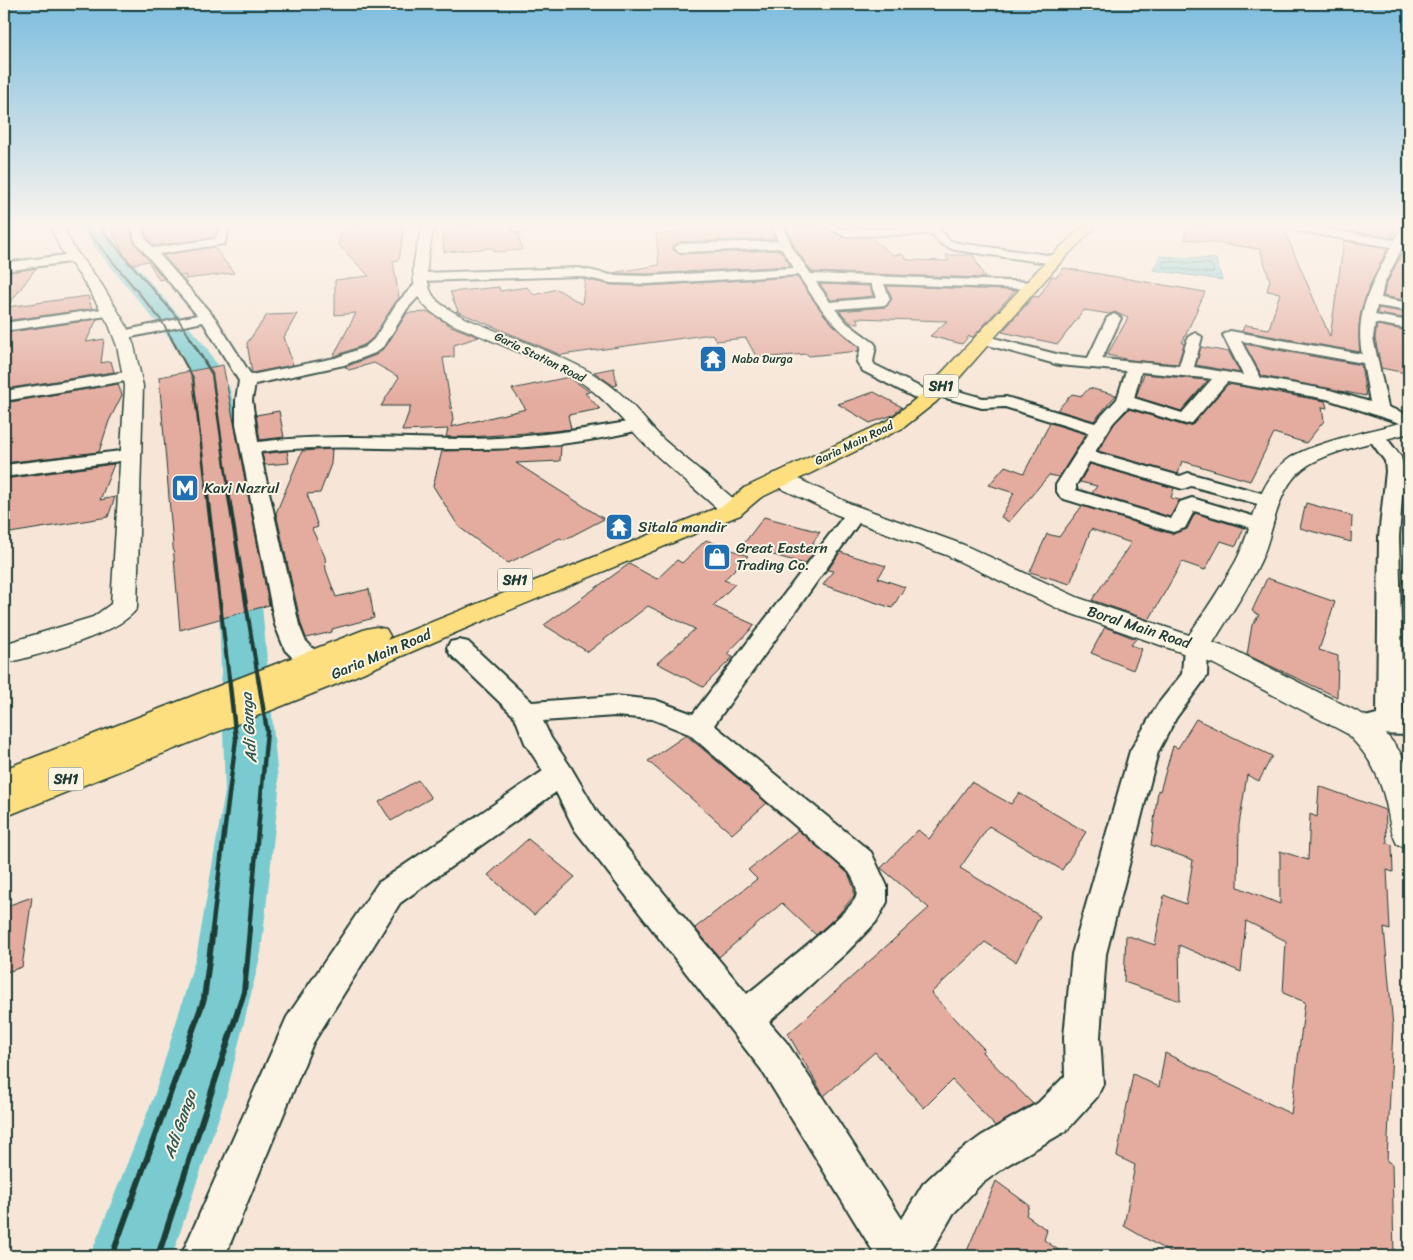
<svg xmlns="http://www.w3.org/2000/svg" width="1413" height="1260" font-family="Sriracha,sans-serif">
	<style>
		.water { fill: #7acbd0; stroke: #569292 }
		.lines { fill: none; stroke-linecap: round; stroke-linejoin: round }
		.shore { stroke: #437672; stroke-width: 1 }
		.river { fill: #7acbd0; fill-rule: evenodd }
		.building { fill: #e4ab9f; stroke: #1f3d34 }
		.minor-casing { stroke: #1f3d34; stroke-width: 4 }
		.tertiary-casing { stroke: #1f3d34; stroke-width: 3 }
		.secondary-casing { stroke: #1f3d34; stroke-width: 3 }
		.primary-casing { stroke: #1f3d34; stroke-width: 3 }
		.minor { fill: #fcf5e5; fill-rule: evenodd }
		.tertiary { fill: #fcf5e5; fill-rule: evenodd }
		.secondary { fill: #fcf5e5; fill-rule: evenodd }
		.primary { fill: #fddf80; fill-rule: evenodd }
		.rail-far4 { stroke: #1f3d34; stroke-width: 2 }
		.rail-far3 { stroke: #1f3d34; stroke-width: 2.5 }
		.rail-far2 { stroke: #1f3d34; stroke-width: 4 }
		.rail-far1 { stroke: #1f3d34; stroke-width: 4.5 }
		.rail { stroke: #1f3d34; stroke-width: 6 }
		.labels { text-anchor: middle; stroke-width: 4; stroke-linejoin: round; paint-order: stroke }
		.far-street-label { font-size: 12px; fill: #1f3d34; stroke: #fcf5e5 }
		.far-poi-label { font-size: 12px; fill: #1f3d34; stroke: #fcf5e5; text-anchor: start }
		.shield { fill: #fcf5e5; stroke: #617469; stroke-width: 1 }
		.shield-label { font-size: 14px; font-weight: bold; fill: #1f3d34 }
		.poi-label { font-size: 15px; fill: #1f3d34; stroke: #fcf5e5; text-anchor: start }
		.street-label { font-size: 15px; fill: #1f3d34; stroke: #fcf5e5 }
		.water-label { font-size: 16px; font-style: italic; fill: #315953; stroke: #fcf5e5 }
	</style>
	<rect width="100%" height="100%" fill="#f7e6d7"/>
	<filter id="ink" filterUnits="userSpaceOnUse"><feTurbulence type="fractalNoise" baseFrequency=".02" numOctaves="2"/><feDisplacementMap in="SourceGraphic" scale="10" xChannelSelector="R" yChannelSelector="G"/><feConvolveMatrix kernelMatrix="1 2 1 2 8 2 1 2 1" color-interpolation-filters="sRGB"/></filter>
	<g filter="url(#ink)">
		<path class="water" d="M 1160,256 L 1216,259 L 1222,280 L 1153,270 Z"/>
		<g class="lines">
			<path class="shore" d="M 1165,261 L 1211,264 L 1214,271 L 1211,273 L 1164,267 L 1162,264 Z"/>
			<path class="river" d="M 82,227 L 103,227 L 207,348 L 229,386 L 239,426 L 235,433 L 223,436 L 211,433 L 207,426 L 199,386 L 180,351 L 96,249 Z
				M 237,539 L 251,542 L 257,551 L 279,791 L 261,953 L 226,1096 L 172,1256 L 90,1256 L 154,1096 L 197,953 L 225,791 L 217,551 L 223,542 Z"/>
		</g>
		<path class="building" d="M 110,227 L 130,227 L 134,242 L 164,279 L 159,280 L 148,261 L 129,265 Z
			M 144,227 L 216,227 L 211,238 L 154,246 L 147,237 Z
			M 342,227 L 404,227 L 399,260 L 393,261 L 399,298 L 373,338 L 364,345 L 333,357 L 356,313 L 335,315 L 335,280 L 369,276 L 338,244 Z
			M 442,227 L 511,227 L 513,232 L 518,234 L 522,250 L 494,252 L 494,248 L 444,252 Z
			M 689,227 L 771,227 L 775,239 L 680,242 L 672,249 L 680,254 L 780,250 L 791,266 L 647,274 L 612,273 L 659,265 L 656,234 L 678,233 L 678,230 L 690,230 Z
			M 786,227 L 824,227 L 843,238 L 869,237 L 893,255 L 902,254 L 908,260 L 949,261 L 946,255 L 973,255 L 985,278 L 812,272 L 795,248 Z
			M 1185,227 L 1283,227 L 1330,337 L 1344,241 L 1388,248 L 1370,285 L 1361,311 L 1359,325 L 1360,352 L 1242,331 L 1245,325 L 1269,329 L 1280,293 L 1267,291 L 1270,280 L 1260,249 L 1185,239 Z
			M 1346,227 L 1395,227 L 1392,238 L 1345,230 Z
			M 214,247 L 234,273 L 185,279 L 186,275 L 181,276 L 163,255 Z
			M 1405,247 L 1409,248 L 1409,301 L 1383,296 L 1386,285 Z
			M 36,268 L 7,307 L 88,296 L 92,309 L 4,321 L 4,273 Z
			M 1064,268 L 1205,292 L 1182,343 L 1184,344 L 1178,364 L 1130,360 L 1107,355 L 1128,318 L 1115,312 L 1109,314 L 1084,310 L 1058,344 L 1002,332 L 1034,296 L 1039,297 L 1052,276 L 1056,277 Z
			M 797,277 L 825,316 L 859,348 L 858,351 L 809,356 L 807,354 L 757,358 L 746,338 L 716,341 L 712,334 L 561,355 L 456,311 L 458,311 L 450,292 L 499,287 L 500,291 L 527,287 L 534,295 L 557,289 L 582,304 L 585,279 L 611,285 L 647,286 Z
			M 820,284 L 870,286 L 873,296 L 831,300 Z
			M 887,286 L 1010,290 L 1015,291 L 973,337 L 969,336 L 962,344 L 930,336 L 947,321 L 856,318 L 860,323 L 851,323 L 839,311 L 886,307 L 892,298 Z
			M 1378,308 L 1409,313 L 1409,319 L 1377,314 Z
			M 429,312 L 451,326 L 479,337 L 454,345 L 454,357 L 443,358 L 453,419 L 451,427 L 526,409 L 512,389 L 569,377 L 590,392 L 585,393 L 600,409 L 568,415 L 571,429 L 555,431 L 471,437 L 446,437 L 448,429 L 402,431 L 411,406 L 381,406 L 399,377 L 374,363 L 349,370 L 345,367 L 376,355 L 386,346 L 407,313 Z
			M 297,314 L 284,337 L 293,365 L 252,373 L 247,343 L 267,315 Z
			M 97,319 L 86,342 L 104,339 L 101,363 L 111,361 L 114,372 L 4,389 L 4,333 Z
			M 1377,325 L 1409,331 L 1409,355 L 1406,354 L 1406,373 L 1381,368 L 1375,338 Z
			M 1244,344 L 1361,365 L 1366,396 L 1262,376 Z
			M 1201,347 L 1229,352 L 1240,373 L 1196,365 Z
			M 223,365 L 269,605 L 180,630 L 159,377 Z
			M 614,368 L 617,385 L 614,386 L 594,372 Z
			M 1144,374 L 1205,380 L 1208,380 L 1181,411 L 1136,397 Z
			M 118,384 L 122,395 L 109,421 L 99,452 L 4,463 L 4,403 Z
			M 1228,384 L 1325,401 L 1327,408 L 1322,407 L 1324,421 L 1306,443 L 1274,433 L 1250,481 L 1182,461 L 1178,474 L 1098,451 L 1114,424 L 1129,409 L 1185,426 L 1192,425 Z
			M 1089,388 L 1116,395 L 1094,421 L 1057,410 L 1072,394 L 1082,396 Z
			M 874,392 L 902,407 L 893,415 L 870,423 L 838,404 Z
			M 279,411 L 284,437 L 260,440 L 256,415 Z
			M 1050,423 L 1086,434 L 1059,477 L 1049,475 L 1009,522 L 1001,517 L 1014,493 L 989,485 L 1005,466 L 1024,473 Z
			M 561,446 L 560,461 L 516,463 L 604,519 L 564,540 L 560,538 L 508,563 L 459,527 L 433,486 L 442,451 L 497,450 Z
			M 332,449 L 331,464 L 320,493 L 307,494 L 318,527 L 312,529 L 325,557 L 326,570 L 336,597 L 369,589 L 374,618 L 332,629 L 332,632 L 306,638 L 301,624 L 276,513 L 302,451 Z
			M 287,451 L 289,463 L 265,465 L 262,454 Z
			M 114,464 L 100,500 L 115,497 L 108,517 L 4,534 L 4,479 Z
			M 1090,464 L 1174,488 L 1171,498 L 1180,500 L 1170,517 L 1092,493 L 1097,486 L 1080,482 Z
			M 1306,503 L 1352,516 L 1351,542 L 1300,528 Z
			M 1082,506 L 1172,534 L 1187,529 L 1195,513 L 1244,528 L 1236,546 L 1221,541 L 1205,570 L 1182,562 L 1149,620 L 1092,600 L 1131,543 L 1091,529 L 1070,584 L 1030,572 L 1047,534 L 1059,537 Z
			M 764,517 L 820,532 L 812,544 L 819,546 L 805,564 L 742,546 Z
			M 706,540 L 748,556 L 724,580 L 735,584 L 713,606 L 755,625 L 727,654 L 733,657 L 703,687 L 657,663 L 695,629 L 648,606 L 588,652 L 544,625 L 629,564 L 657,579 L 677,560 L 682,563 Z
			M 840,552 L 886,566 L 878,578 L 905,587 L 892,608 L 823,585 L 833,571 L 828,570 Z
			M 1267,578 L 1335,602 L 1319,650 L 1338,656 L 1337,697 L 1247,655 L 1252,625 L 1259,615 L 1252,611 Z
			M 1105,627 L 1136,639 L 1131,645 L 1142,649 L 1133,670 L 1091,653 Z
			M 1196,719 L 1272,756 L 1259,781 L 1247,775 L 1239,825 L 1238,887 L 1280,904 L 1280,851 L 1308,860 L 1310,814 L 1317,817 L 1319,786 L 1385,810 L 1387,843 L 1392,845 L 1393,872 L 1387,870 L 1390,930 L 1384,928 L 1393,1027 L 1387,1161 L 1392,1164 L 1394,1256 L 1176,1256 L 1124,1226 L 1135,1165 L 1117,1156 L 1133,1074 L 1159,1087 L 1165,1053 L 1291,1114 L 1305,1002 L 1283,993 L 1286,941 L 1246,921 L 1241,972 L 1179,945 L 1180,1001 L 1124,982 L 1126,935 L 1155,945 L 1164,895 L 1186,904 L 1193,860 L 1151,845 L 1158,790 L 1160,791 L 1173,746 L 1178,748 Z
			M 686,735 L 767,803 L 732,834 L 648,761 Z
			M 418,780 L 431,798 L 391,821 L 379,802 Z
			M 971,782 L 1011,804 L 1019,793 L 1086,832 L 1062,870 L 989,826 L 960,868 L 1040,916 L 1016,962 L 985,942 L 931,993 L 984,1049 L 982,1052 L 1033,1104 L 995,1126 L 952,1080 L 924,1108 L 875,1052 L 824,1096 L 788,1034 L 929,908 L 881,868 L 918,830 L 929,839 Z
			M 798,830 L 848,873 L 854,888 L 854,896 L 838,915 L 816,935 L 782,903 L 719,957 L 695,928 L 757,879 L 748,870 Z
			M 528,839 L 575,877 L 534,915 L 488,875 Z
			M 32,897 L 22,967 L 4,973 L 4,907 Z
			M 996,1181 L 1029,1205 L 1026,1215 L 1047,1230 L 1044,1240 L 1067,1256 L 965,1256 Z"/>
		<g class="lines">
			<g class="minor-casing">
				<path id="minor" d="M 132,227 L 142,227 L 145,238 L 153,248 L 215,239 L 220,227 L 230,227 L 224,244 L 159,254 L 215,318 L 251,375 L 335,358 L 365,347 L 374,339 L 396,304 L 417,282 L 427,282 L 429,285 L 407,309 L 385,345 L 375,353 L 344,365 L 255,384 L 252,400 L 258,442 C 329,433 400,439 471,439 C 527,438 583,430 638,420 L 644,421 L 647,425 L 644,429 C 580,445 513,450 447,449 C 384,449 322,444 260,452 L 299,625 L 305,640 L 339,676 L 335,682 L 326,685 L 317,682 L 285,650 L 275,625 L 236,424 L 236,400 L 239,381 L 203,322 L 122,339 L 115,335 L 122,331 L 197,315 L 135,241 Z
					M 513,227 L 524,227 L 525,229 L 519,232 L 515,231 Z
					M 773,227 L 784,227 L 793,249 L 811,274 L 1037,282 L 1039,285 L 1037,288 L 1032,289 L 884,284 L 890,299 L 886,305 L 835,309 L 847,323 L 874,343 L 876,346 L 873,362 L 875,365 L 930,392 L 929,390 L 931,387 L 937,385 L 983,398 L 1006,397 L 1095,423 L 1117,399 L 1126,371 L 1059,365 L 977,342 L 975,339 L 977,336 L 982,335 L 1060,355 L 1088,358 L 1107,318 L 1114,314 L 1121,318 L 1102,359 L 1179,366 L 1188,337 L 1195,333 L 1202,337 L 1194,367 L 1243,375 L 1223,335 L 1230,331 L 1362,354 C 1354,313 1373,282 1391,247 L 1293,230 L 1287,227 L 1313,227 L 1395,240 L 1402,227 L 1409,227 L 1409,234 L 1384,284 L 1381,298 L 1409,303 L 1409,311 L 1377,306 L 1375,315 L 1409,321 L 1409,329 L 1375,323 L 1373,338 L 1388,407 L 1409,415 L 1409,426 L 1327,399 L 1227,382 L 1192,423 L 1186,424 L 1128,407 L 1113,423 L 1095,452 L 1180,476 L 1188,473 L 1195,475 L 1276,497 L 1279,501 L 1276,505 L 1269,507 L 1191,486 L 1183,489 L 1176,487 L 1089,462 L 1076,485 L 1076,490 L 1171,519 L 1180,502 L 1192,498 L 1269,521 L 1272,525 L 1269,529 L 1262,531 L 1194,511 L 1185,528 L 1173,532 L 1061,498 L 1056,490 L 1056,485 L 1089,433 L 1005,407 L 982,408 L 935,395 L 937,398 L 935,402 L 923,402 L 863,371 L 857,362 L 861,347 C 830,324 820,307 798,275 L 647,284 L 611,283 L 579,276 L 421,281 L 415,277 L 421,273 L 579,268 L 611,275 L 647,276 L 794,268 L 781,248 L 680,252 L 674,248 L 680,244 L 778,241 ZM 816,282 L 871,284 L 876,298 L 830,302 ZM 1241,341 L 1363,363 L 1370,402 L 1330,390 L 1261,378 ZM 1141,372 L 1205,378 L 1212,379 L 1182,413 L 1134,398 Z
					M 826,227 C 836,227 844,230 853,229 L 852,227 L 868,229 L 938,227 L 949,240 L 957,243 L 1055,256 L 1061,260 L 1055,264 L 955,250 L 941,244 L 932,234 L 844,236 Z
					M 73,254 L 77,255 L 79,258 L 77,261 L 4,271 L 4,263 Z
					M 109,308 L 116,312 L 114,315 L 4,331 L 4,323 Z
					M 132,371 L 138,373 L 140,376 L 138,379 L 4,401 L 4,391 Z
					M 1376,431 L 1382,432 L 1401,457 L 1404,471 L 1399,537 L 1403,715 L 1409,715 L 1409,735 L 1374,734 L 1365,731 L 1361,724 L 1365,717 L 1377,714 L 1379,537 L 1386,471 L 1385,461 L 1367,436 L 1370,432 Z
					M 129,450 L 135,451 L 138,455 L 135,459 L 4,477 L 4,465 Z
					M 856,507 L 863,509 L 866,513 L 714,725 L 871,852 L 887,886 L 887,902 L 876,922 L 846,953 L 769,1022 L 787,1043 L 902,1219 L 923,1184 L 952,1157 L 981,1136 L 1038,1103 L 1065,1076 L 1064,1037 L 1072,954 L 1130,751 L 1158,704 L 1182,674 L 1184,647 L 1187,641 L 1196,639 L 1205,641 L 1208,647 L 1207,676 L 1176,718 L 1158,752 L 1106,954 L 1100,1037 L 1103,1084 L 1097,1097 L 1066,1131 L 1009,1164 L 980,1185 L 953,1214 L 929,1256 L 876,1256 L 761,1069 L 575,830 L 556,792 L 400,903 L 313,1043 L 225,1256 L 181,1256 L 287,1017 L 378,883 L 543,771 L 525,743 L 515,717 L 450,654 L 447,648 L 450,642 L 459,640 L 468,642 L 532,702 L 615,696 L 655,700 L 693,714 L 849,509 ZM 615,716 L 652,719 L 689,734 L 849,872 C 853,878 859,889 856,897 C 851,912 764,980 747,994 L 597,812 L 570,766 L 551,738 L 543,721 Z"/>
			</g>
			<g class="tertiary-casing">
				<path id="tertiary" d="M 51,227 L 63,227 L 73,247 L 102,285 L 126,325 L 134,346 L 143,386 L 137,608 C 120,635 36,655 4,664 L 4,644 L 93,617 L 111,604 L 125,386 L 117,346 L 109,325 L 87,286 L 60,248 Z"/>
			</g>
			<g class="secondary-casing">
				<path id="secondary" d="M 423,227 L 435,227 C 429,246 421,279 434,297 C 447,315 501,332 522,341 C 558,356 595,370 624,397 C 639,411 651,428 665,441 C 690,463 716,482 740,505 L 744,510 L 740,515 L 732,517 L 724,515 C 700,492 673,472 650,449 C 625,425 607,398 576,379 C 547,363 516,351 486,338 C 465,329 438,321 423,304 C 406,284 415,248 423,227 Z
					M 1409,421 L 1409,433 C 1381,441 1326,451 1304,468 C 1275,490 1275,530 1261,560 C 1248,589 1229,616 1213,643 L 1234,650 L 1368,717 C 1384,731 1403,750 1409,772 C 1412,784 1410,834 1409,849 L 1397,844 C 1390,831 1389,817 1386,803 C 1379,774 1368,754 1346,733 L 1214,664 L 1061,610 L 946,555 L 835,514 L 772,484 L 769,479 L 772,474 L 780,472 L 788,474 L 851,504 L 964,545 L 1079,598 L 1189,635 C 1205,611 1222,586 1236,561 C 1254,527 1255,482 1290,458 C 1312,443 1380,428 1409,421 Z"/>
			</g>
			<g class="primary-casing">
				<path id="primary" d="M 1082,227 L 1095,227 L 1060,263 L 952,386 L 936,402 L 903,428 L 760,498 L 740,515 L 471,626 L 337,684 L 4,817 L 4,769 L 366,629 L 376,627 L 386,629 L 390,636 L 387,640 L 724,505 L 744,488 L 889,420 L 922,394 L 1050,257 Z"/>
			</g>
			<use href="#minor" class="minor"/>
			<use href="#tertiary" class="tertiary"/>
			<use href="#secondary" class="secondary"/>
			<use href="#primary" class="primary"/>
			<path class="rail-far4" d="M 84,227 L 161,320 L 172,339
				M 99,227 L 177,317 L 191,339"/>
			<path class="rail-far3" d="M 171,338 L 193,378 L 206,486
				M 190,338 L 212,374 L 228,486"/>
			<path class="rail-far2" d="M 206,485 L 229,678
				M 227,485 L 258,678"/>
			<path class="rail-far1" d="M 212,930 L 236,739 L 229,677
				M 249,930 L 267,731 L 258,677"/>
			<path class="rail" d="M 112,1256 L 204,999 L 213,929
				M 158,1256 L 244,992 L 250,929"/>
		</g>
	</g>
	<linearGradient id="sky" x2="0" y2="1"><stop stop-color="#7cbdde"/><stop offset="0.56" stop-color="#fbf4ed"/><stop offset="1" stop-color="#fbf4ed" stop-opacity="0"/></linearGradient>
	<rect width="1413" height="403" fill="url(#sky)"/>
	<defs>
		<g id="temple-square" transform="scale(1.4375)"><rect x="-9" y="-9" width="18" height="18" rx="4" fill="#1f6fb2" stroke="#fcf5e5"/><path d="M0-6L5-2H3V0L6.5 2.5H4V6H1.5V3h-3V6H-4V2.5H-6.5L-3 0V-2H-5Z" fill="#fff"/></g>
		<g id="metro-square" transform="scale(1.4375)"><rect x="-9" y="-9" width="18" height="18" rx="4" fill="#1f6fb2" stroke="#fcf5e5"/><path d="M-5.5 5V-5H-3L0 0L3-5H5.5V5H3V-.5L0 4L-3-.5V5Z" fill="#fff"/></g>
		<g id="shop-square" transform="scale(1.4375)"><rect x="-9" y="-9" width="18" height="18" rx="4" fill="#1f6fb2" stroke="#fcf5e5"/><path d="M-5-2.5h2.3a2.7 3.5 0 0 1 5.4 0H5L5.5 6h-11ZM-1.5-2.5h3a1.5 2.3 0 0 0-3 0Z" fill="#fff"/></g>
	</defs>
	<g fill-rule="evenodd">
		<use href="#temple-square" x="713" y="359"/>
		<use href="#metro-square" x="185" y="488"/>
		<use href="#temple-square" x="619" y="527"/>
		<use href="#shop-square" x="717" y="557"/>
	</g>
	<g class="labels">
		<g class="far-street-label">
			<text transform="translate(540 357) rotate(26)" y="4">Garia Station Road</text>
			<text transform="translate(854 443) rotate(-26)" y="4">Garia Main Road</text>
		</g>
		<g class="far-poi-label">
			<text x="732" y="363">Naba Durga</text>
		</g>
		<g class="shield">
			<rect x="923.5" y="374.5" width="35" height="23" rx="4"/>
			<rect x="497.5" y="568.5" width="35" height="23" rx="4"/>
			<rect x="48.5" y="767.5" width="35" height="23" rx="4"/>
		</g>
		<g class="shield-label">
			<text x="941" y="391">SH1</text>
			<text x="515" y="585">SH1</text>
			<text x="66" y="784">SH1</text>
		</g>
		<g class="poi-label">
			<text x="204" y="493">Kavi Nazrul</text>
			<text x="638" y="532">Sitala mandir</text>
			<text x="736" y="553">Great Eastern<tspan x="736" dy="17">Trading Co.</tspan></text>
		</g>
		<g class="street-label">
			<text transform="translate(1139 627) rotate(18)" y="5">Boral Main Road</text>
			<text transform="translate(381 654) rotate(-23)" y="5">Garia Main Road</text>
		</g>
		<g class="water-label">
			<text transform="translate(248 728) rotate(-94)" y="6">Adi Ganga</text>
			<text transform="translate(179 1124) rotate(-71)" y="6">Adi Ganga</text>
		</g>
	</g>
	<rect width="1413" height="1260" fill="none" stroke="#fcf5e5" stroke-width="20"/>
	<rect x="10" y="10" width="1393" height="1240" fill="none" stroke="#1f3d34" stroke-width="2" filter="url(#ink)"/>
</svg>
